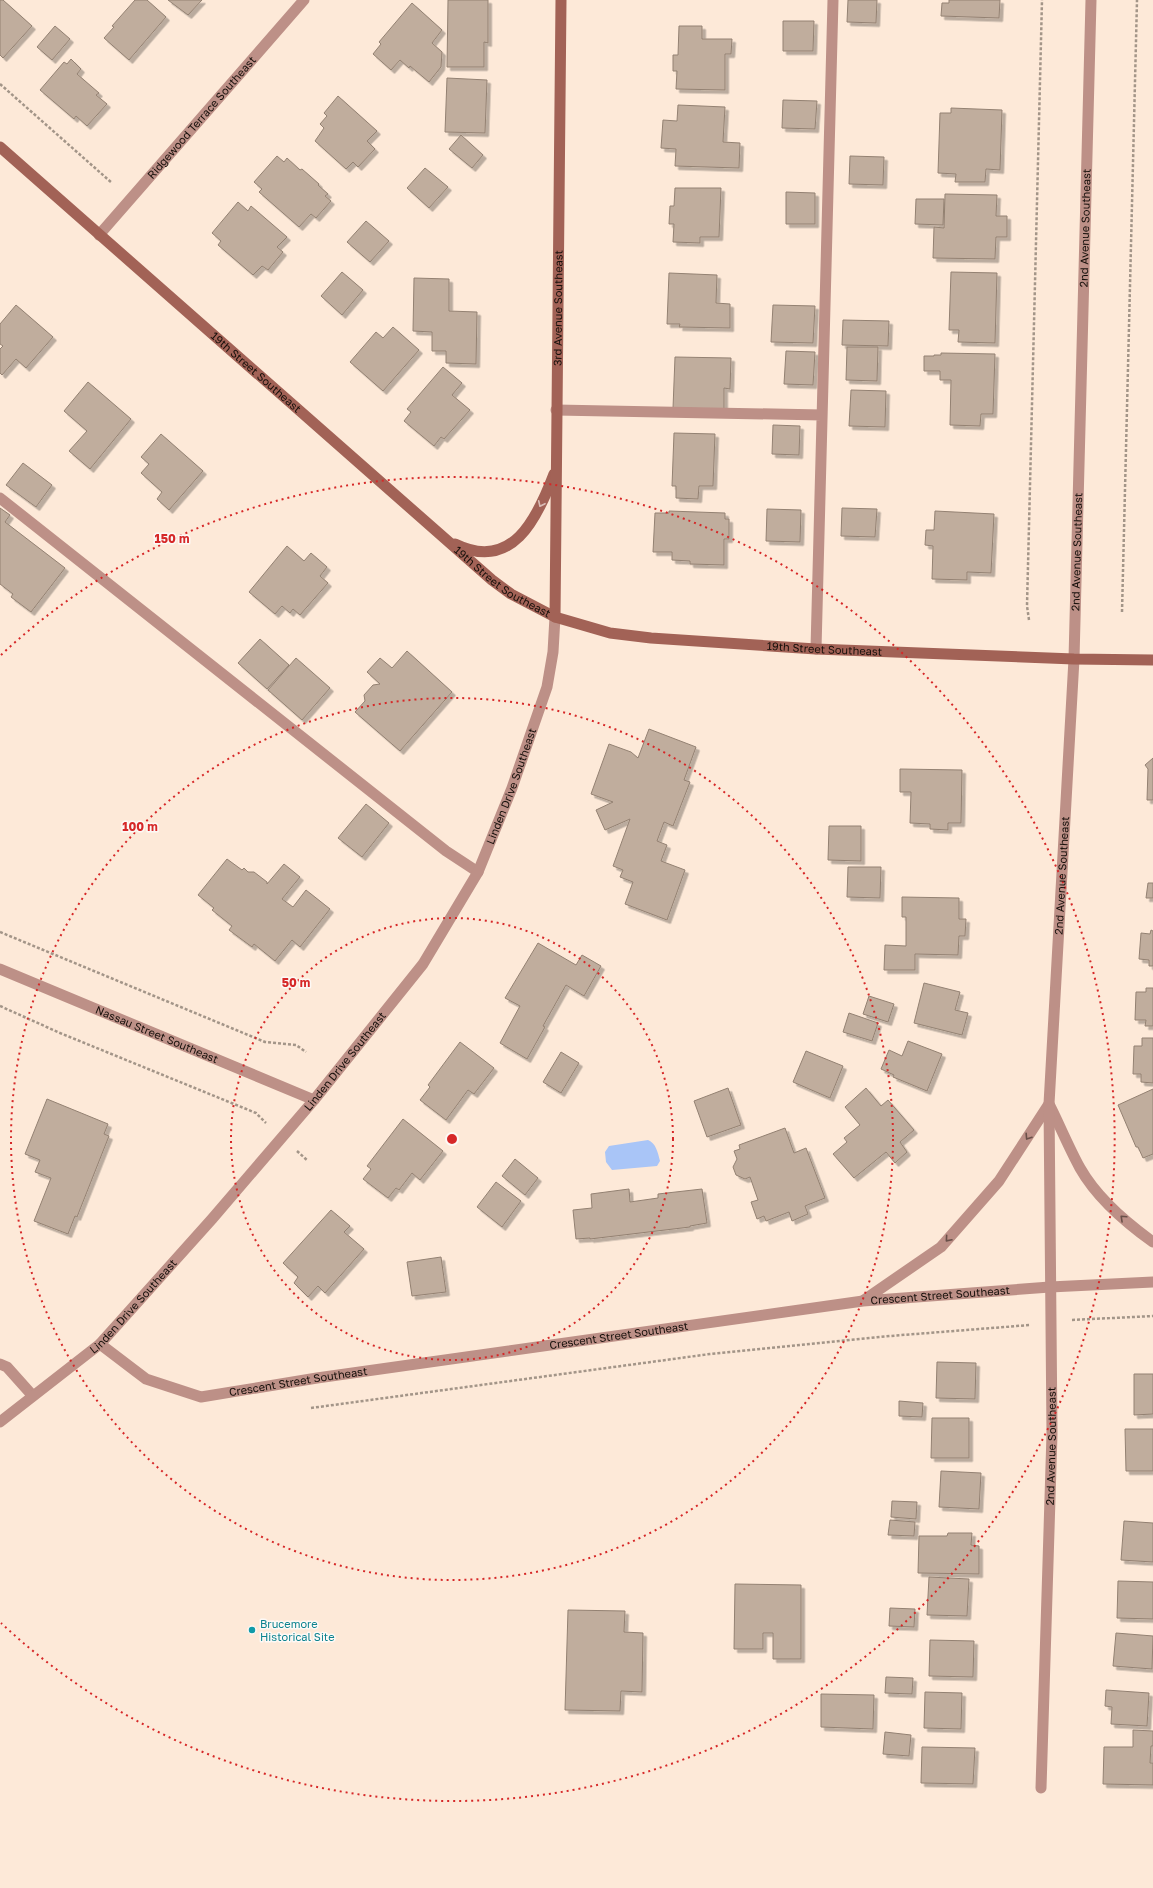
<svg xmlns="http://www.w3.org/2000/svg" width="1153" height="1888" font-family="'Golos Text',sans-serif">
	<style>
		.water { fill: #a9c5f7 }
		.building { fill: #c0ad9d; stroke: #938172; filter: url(#shadow) }
		.lines { fill: none; stroke-linecap: round; stroke-linejoin: round }
		.path { stroke: #a39588; stroke-width: 2.5; stroke-dasharray: 3 2; stroke-linecap: butt }
		.service { stroke: #bd9087; stroke-width: 11 }
		.minor { stroke: #bd9087; stroke-width: 11 }
		.tertiary { stroke: #bd9087; stroke-width: 11 }
		.secondary { stroke: #a26256; stroke-width: 11 }
		.oneway { stroke: #d9bdb6 }
		.oneway2 { stroke: #6a5049 }
		.ring { fill: none; stroke: #d62828; stroke-width: 2; stroke-dasharray: 2 4 }
		.culture-dot { fill: #0f9aa8; stroke: #fdf9f6; stroke-width: 1.5 }
		.labels { text-anchor: middle; stroke-width: 3; stroke-linejoin: round; paint-order: stroke }
		.street-label { font-size: 11px; fill: #17100b; stroke: #fdf9f6 }
		.culture-label { font-size: 11px; fill: #0d838f; stroke: #fdf9f6; text-anchor: start }
		.centre { fill: #d62828; stroke: #fdf9f6; stroke-width: 2 }
		.ring-label { font-size: 12px; text-anchor: middle; font-weight: bold; fill: #d62828; stroke: #fdf9f6; stroke-width: 3; stroke-linejoin: round; paint-order: stroke }
	</style>
	<defs>
		<filter id="shadow"><feDropShadow dx="3.5" dy="3.5" stdDeviation="0" flood-color="#0004"/></filter>
	</defs>
	<rect width="100%" height="100%" fill="#fde9d8"/>
	<path class="water" d="M 648,1140 C 656,1143 658,1153 660,1161 L 657,1166 L 612,1170 L 606,1162 L 605,1152 L 609,1146 Z"/>
	<path class="building" d="M 0,0 L 3,0 L 32,26 L 3,58 L 0,55 Z
		M 135,0 L 147,0 L 166,17 L 129,60 L 104,38 L 114,27 L 112,26 Z
		M 168,0 L 202,0 L 188,15 Z
		M 448,0 L 488,0 L 488,43 L 484,42 L 484,67 L 447,67 Z
		M 848,0 L 877,0 L 876,23 L 847,22 Z
		M 949,0 L 1000,0 L 999,18 L 941,16 L 942,3 L 949,3 Z
		M 412,3 L 442,30 L 432,43 L 442,52 L 441,67 L 429,82 L 410,66 L 409,68 L 400,60 L 391,70 L 373,54 L 381,44 L 379,42 Z
		M 783,21 L 814,21 L 813,51 L 783,51 Z
		M 55,26 L 70,39 L 52,60 L 37,47 Z
		M 679,26 L 702,26 L 702,39 L 732,39 L 731,54 L 725,54 L 725,90 L 676,89 L 677,71 L 673,71 L 673,55 L 678,55 Z
		M 71,59 L 81,69 L 77,74 L 99,93 L 96,95 L 107,104 L 87,126 L 76,116 L 74,119 L 40,90 L 64,62 L 67,64 Z
		M 447,78 L 487,80 L 485,133 L 445,132 Z
		M 338,96 L 377,131 L 367,141 L 375,149 L 358,167 L 353,162 L 346,169 L 315,141 L 324,128 L 320,124 L 327,116 L 324,113 Z
		M 783,100 L 817,101 L 815,129 L 782,128 Z
		M 678,105 L 725,107 L 723,142 L 740,143 L 739,168 L 675,166 L 676,149 L 661,148 L 663,120 L 677,121 Z
		M 951,108 L 1002,110 L 1000,170 L 986,169 L 985,182 L 955,182 L 956,174 L 938,173 L 940,113 L 951,113 Z
		M 461,135 L 483,155 L 472,168 L 449,149 Z
		M 277,156 L 284,162 L 287,158 L 300,170 L 302,169 L 319,184 L 318,185 L 328,194 L 325,196 L 331,201 L 316,218 L 311,214 L 299,227 L 259,192 L 262,189 L 254,182 Z
		M 850,156 L 884,157 L 883,185 L 849,184 Z
		M 425,168 L 448,187 L 429,208 L 407,188 Z
		M 675,188 L 721,188 L 719,237 L 700,237 L 700,243 L 673,242 L 674,224 L 669,224 L 670,206 L 674,206 Z
		M 786,192 L 815,193 L 815,224 L 786,224 Z
		M 945,194 L 997,195 L 996,216 L 1007,216 L 1007,237 L 996,237 L 995,259 L 933,258 L 934,227 L 944,228 Z
		M 916,199 L 944,199 L 943,225 L 915,224 Z
		M 238,202 L 248,211 L 251,206 L 287,237 L 277,247 L 283,252 L 268,270 L 262,266 L 253,275 L 218,245 L 221,241 L 212,233 Z
		M 366,221 L 389,241 L 370,262 L 347,242 Z
		M 342,272 L 363,290 L 342,315 L 321,296 Z
		M 951,272 L 997,273 L 995,343 L 958,342 L 959,330 L 949,330 Z
		M 669,273 L 717,275 L 716,303 L 730,304 L 730,328 L 679,327 L 680,324 L 667,324 Z
		M 414,278 L 449,279 L 449,311 L 477,312 L 476,364 L 446,363 L 446,351 L 432,351 L 432,332 L 413,331 Z
		M 16,305 L 53,337 L 26,368 L 16,359 L 2,375 L 0,373 L 0,349 L 3,346 L 0,344 L 0,324 Z
		M 773,305 L 815,306 L 813,343 L 771,342 Z
		M 843,320 L 889,321 L 888,346 L 842,345 Z
		M 393,327 L 419,350 L 383,391 L 350,362 L 376,332 L 383,338 Z
		M 847,347 L 878,347 L 877,381 L 846,380 Z
		M 786,351 L 815,352 L 813,385 L 784,384 Z
		M 941,353 L 995,354 L 993,414 L 981,414 L 980,426 L 950,425 L 951,380 L 940,380 L 940,371 L 924,371 L 924,356 L 934,356 L 934,355 L 941,355 Z
		M 675,357 L 731,358 L 730,389 L 724,388 L 724,409 L 673,408 Z
		M 443,367 L 462,383 L 452,395 L 470,410 L 444,439 L 441,437 L 434,446 L 404,421 L 411,412 L 407,409 Z
		M 88,382 L 131,419 L 90,469 L 69,451 L 87,431 L 64,411 Z
		M 851,390 L 886,391 L 885,427 L 849,426 Z
		M 773,425 L 800,426 L 799,455 L 772,454 Z
		M 674,433 L 715,434 L 713,486 L 699,486 L 698,499 L 676,498 L 676,486 L 672,486 Z
		M 161,434 L 203,471 L 169,510 L 157,499 L 162,492 L 141,473 L 149,464 L 141,457 Z
		M 23,463 L 52,485 L 36,507 L 6,485 Z
		M 0,508 L 10,515 L 5,522 L 65,568 L 31,612 L 11,597 L 13,594 L 0,584 Z
		M 842,508 L 877,509 L 875,537 L 841,536 Z
		M 767,509 L 801,510 L 800,542 L 766,541 Z
		M 669,511 L 725,513 L 725,519 L 729,519 L 729,539 L 724,539 L 724,565 L 690,564 L 690,561 L 672,560 L 672,552 L 653,552 L 655,513 L 669,513 Z
		M 935,511 L 994,514 L 991,573 L 967,572 L 967,580 L 932,579 L 933,546 L 925,545 L 926,530 L 934,530 Z
		M 287,546 L 304,561 L 311,553 L 327,567 L 320,576 L 328,583 L 300,615 L 293,609 L 290,613 L 282,606 L 275,614 L 249,592 Z
		M 260,639 L 289,665 L 267,689 L 238,663 Z
		M 407,651 L 452,692 L 400,751 L 355,712 L 365,701 L 364,695 L 373,685 L 380,684 L 367,672 L 380,658 L 392,668 Z
		M 296,658 L 330,688 L 302,720 L 268,690 Z
		M 649,729 L 696,747 L 684,780 L 690,782 L 673,826 L 664,822 L 657,841 L 667,845 L 661,861 L 685,870 L 667,920 L 625,904 L 633,882 L 620,877 L 623,870 L 613,866 L 630,819 L 605,830 L 596,810 L 613,802 L 591,794 L 609,744 L 631,752 L 638,758 Z
		M 1153,758 L 1153,800 L 1147,800 L 1148,769 L 1145,765 Z
		M 900,769 L 962,770 L 961,823 L 948,823 L 948,830 L 930,829 L 930,824 L 910,823 L 911,792 L 900,792 Z
		M 366,804 L 389,823 L 362,857 L 338,838 Z
		M 829,826 L 861,826 L 861,861 L 828,860 Z
		M 227,859 L 242,870 L 244,868 L 248,872 L 254,872 L 267,882 L 267,884 L 284,864 L 300,877 L 282,899 L 293,907 L 306,890 L 330,909 L 300,947 L 292,940 L 275,961 L 254,944 L 252,947 L 229,930 L 232,926 L 212,910 L 214,908 L 198,895 Z
		M 848,867 L 881,867 L 880,898 L 847,897 Z
		M 1148,883 L 1153,883 L 1153,898 L 1146,898 Z
		M 902,897 L 959,898 L 959,919 L 966,919 L 965,936 L 959,936 L 958,955 L 915,954 L 915,970 L 884,970 L 885,945 L 906,946 L 906,917 L 902,917 Z
		M 1151,930 L 1153,931 L 1153,966 L 1149,966 L 1149,960 L 1139,959 L 1141,933 L 1150,934 Z
		M 538,943 L 576,965 L 582,955 L 601,966 L 584,996 L 566,985 L 543,1026 L 545,1027 L 527,1059 L 500,1043 L 520,1006 L 505,998 Z
		M 924,983 L 960,992 L 955,1010 L 968,1013 L 962,1035 L 914,1023 Z
		M 1146,988 L 1153,988 L 1153,1026 L 1145,1026 L 1146,1020 L 1135,1020 L 1136,992 L 1146,992 Z
		M 869,996 L 894,1004 L 888,1022 L 863,1014 Z
		M 849,1013 L 878,1023 L 872,1041 L 843,1032 Z
		M 1142,1038 L 1153,1038 L 1153,1083 L 1141,1082 L 1141,1074 L 1133,1074 L 1134,1046 L 1142,1046 Z
		M 908,1041 L 942,1054 L 927,1091 L 893,1077 L 894,1075 L 881,1069 L 889,1050 L 902,1056 Z
		M 460,1042 L 494,1068 L 474,1094 L 468,1090 L 446,1120 L 420,1100 L 430,1087 L 428,1085 Z
		M 806,1051 L 843,1066 L 830,1098 L 793,1082 Z
		M 561,1052 L 579,1063 L 561,1093 L 543,1082 Z
		M 728,1088 L 741,1125 L 707,1137 L 694,1101 Z
		M 866,1088 L 881,1106 L 888,1100 L 914,1130 L 900,1142 L 907,1152 L 895,1163 L 886,1152 L 854,1178 L 833,1154 L 847,1142 L 844,1138 L 860,1125 L 845,1107 Z
		M 1153,1089 L 1153,1154 L 1143,1158 L 1138,1147 L 1136,1147 L 1118,1105 Z
		M 47,1099 L 108,1124 L 104,1134 L 109,1136 L 77,1217 L 75,1216 L 68,1234 L 34,1221 L 51,1178 L 35,1172 L 40,1160 L 25,1154 Z
		M 403,1119 L 443,1151 L 420,1180 L 412,1173 L 399,1190 L 396,1188 L 388,1198 L 363,1179 L 371,1169 L 367,1166 Z
		M 785,1128 L 794,1153 L 806,1148 L 825,1198 L 805,1206 L 808,1214 L 792,1221 L 789,1212 L 766,1221 L 764,1216 L 757,1219 L 751,1202 L 758,1200 L 750,1177 L 745,1179 L 736,1175 L 733,1167 L 737,1159 L 734,1151 L 740,1149 L 739,1145 Z
		M 515,1159 L 538,1178 L 525,1195 L 502,1176 Z
		M 496,1182 L 521,1201 L 502,1227 L 477,1207 Z
		M 629,1189 L 630,1202 L 658,1198 L 658,1194 L 702,1189 L 707,1223 L 690,1226 L 690,1227 L 590,1239 L 590,1238 L 576,1239 L 573,1210 L 592,1208 L 591,1194 Z
		M 331,1210 L 350,1226 L 344,1232 L 364,1249 L 325,1293 L 318,1286 L 308,1297 L 294,1283 L 298,1277 L 283,1263 Z
		M 441,1257 L 446,1292 L 412,1296 L 407,1262 Z
		M 937,1362 L 976,1363 L 975,1399 L 936,1398 Z
		M 1134,1374 L 1153,1374 L 1153,1414 L 1134,1415 Z
		M 899,1401 L 923,1403 L 922,1417 L 899,1416 Z
		M 932,1418 L 969,1418 L 969,1458 L 931,1458 Z
		M 1125,1429 L 1153,1429 L 1153,1471 L 1126,1471 Z
		M 941,1471 L 981,1473 L 979,1509 L 939,1507 Z
		M 892,1501 L 917,1502 L 916,1519 L 891,1517 Z
		M 890,1520 L 915,1522 L 914,1536 L 888,1535 Z
		M 1124,1521 L 1153,1523 L 1153,1562 L 1121,1560 Z
		M 948,1533 L 972,1533 L 971,1545 L 979,1546 L 979,1574 L 918,1573 L 919,1536 L 947,1536 Z
		M 929,1577 L 969,1579 L 967,1616 L 927,1615 Z
		M 1118,1581 L 1153,1582 L 1153,1619 L 1117,1618 Z
		M 735,1584 L 801,1585 L 801,1659 L 773,1659 L 773,1633 L 763,1633 L 763,1649 L 734,1649 Z
		M 890,1608 L 915,1609 L 914,1627 L 889,1626 Z
		M 568,1610 L 625,1611 L 624,1632 L 643,1633 L 642,1692 L 621,1691 L 620,1711 L 565,1710 Z
		M 1116,1633 L 1153,1636 L 1152,1669 L 1113,1666 Z
		M 930,1640 L 974,1641 L 973,1677 L 929,1676 Z
		M 886,1677 L 913,1678 L 912,1694 L 885,1693 Z
		M 1106,1690 L 1149,1693 L 1147,1726 L 1111,1724 L 1112,1707 L 1105,1706 Z
		M 925,1692 L 962,1693 L 961,1729 L 924,1728 Z
		M 821,1694 L 874,1695 L 873,1729 L 821,1727 Z
		M 1133,1730 L 1153,1731 L 1153,1746 L 1151,1746 L 1150,1763 L 1153,1763 L 1153,1785 L 1103,1784 L 1104,1747 L 1133,1747 Z
		M 885,1732 L 911,1735 L 909,1756 L 883,1754 Z
		M 922,1747 L 975,1748 L 973,1784 L 921,1783 Z"/>
	<g class="lines">
		<path class="path" d="M 0,84 L 112,183
			M 1122,612 L 1137,0
			M 1029,620 L 1027,606 L 1042,0
			M 0,932 L 265,1042 L 296,1045 L 306,1052
			M 0,1006 L 60,1033 L 256,1113 L 266,1123
			M 297,1151 L 308,1161
			M 1072,1320 L 1153,1316
			M 311,1408 L 710,1354 L 890,1336 L 1030,1325"/>
		<path class="service" d="M 556,410 L 822,415
			M 0,498 L 446,851 L 478,872
			M 816,649 L 833,0
			M 0,1364 L 7,1367 L 32,1395"/>
		<g class="minor">
			<path id="s1" d="M 99,235 L 304,0"/>
			<path id="s2" d="M 0,969 L 314,1100"/>
			<path d="M 1050,1106 C 1060,1126 1069,1148 1080,1168 C 1097,1198 1125,1222 1153,1242"/>
			<path d="M 864,1300 L 941,1247 L 999,1181 L 1049,1104"/>
			<path id="s3" d="M 100,1344 L 146,1379 L 201,1397 L 317,1378 L 863,1301 L 1050,1287 L 1153,1282"/>
			<path id="s4" d="M 1041,1788 L 1052,1434 L 1049,1104 L 1074,659 L 1091,0"/>
		</g>
		<path class="tertiary" id="s5" d="M 0,1422 L 100,1344 L 212,1219 L 314,1100 L 423,964 L 478,872 L 512,788 L 547,687 L 553,652 L 555,617"/>
		<g class="secondary">
			<path id="s6" d="M 0,147 L 492,580 L 511,594 L 555,617 L 610,633 L 651,638 L 816,649 L 1074,659 L 1153,660"/>
			<path d="M 455,544 C 512,572 537,519 554,474"/>
			<path id="s7" d="M 555,617 L 561,0"/>
		</g>
	</g>
	<defs><path id="oneway-chevron" d="M-2-3.5L2.5 0L-2 3.5" fill="none" stroke-width="1.6" stroke-linecap="round" stroke-linejoin="round"/></defs>
	<use class="oneway" href="#oneway-chevron" transform="translate(541 504) rotate(115)"/>
	<g class="oneway2">
		<use href="#oneway-chevron" transform="translate(1028 1137) rotate(123)"/>
		<use href="#oneway-chevron" transform="translate(1123 1218) rotate(-137)"/>
		<use href="#oneway-chevron" transform="translate(948 1239) rotate(131)"/>
	</g>
	<g class="ring">
		<circle cx="452" cy="1139" r="221"/>
		<circle cx="452" cy="1139" r="441"/>
		<path d="M1 655A662 662 0 1 1 1 1623"/>
	</g>
	<circle class="culture-dot" cx="252" cy="1630" r="4"/>
	<g class="labels">
		<g class="street-label">
			<text dy="4" stroke="none"><textPath href="#s1" startOffset="156">Ridgewood Terrace Southeast</textPath></text>
			<text dy="4" stroke="none"><textPath href="#s4" startOffset="1561">2nd Avenue Southeast</textPath></text>
			<text dy="4" stroke="none"><textPath href="#s7" startOffset="309">3rd Avenue Southeast</textPath></text>
			<text dy="4" stroke="none"><textPath href="#s6" startOffset="341">19th Street Southeast</textPath></text>
			<text dy="4" stroke="none"><textPath href="#s4" startOffset="1237">2nd Avenue Southeast</textPath></text>
			<text dy="4" stroke="none"><textPath href="#s6" startOffset="665">19th Street Southeast</textPath></text>
			<text dy="4" stroke="none"><textPath href="#s6" startOffset="1001">19th Street Southeast</textPath></text>
			<text dy="4" stroke="none"><textPath href="#s5" startOffset="825">Linden Drive Southeast</textPath></text>
			<text dy="4" stroke="none"><textPath href="#s4" startOffset="913">2nd Avenue Southeast</textPath></text>
			<text dy="4" stroke="none"><textPath href="#s2" startOffset="170">Nassau Street Southeast</textPath></text>
			<text dy="4" stroke="none"><textPath href="#s5" startOffset="501">Linden Drive Southeast</textPath></text>
			<text dy="4" stroke="none"><textPath href="#s3" startOffset="862">Crescent Street Southeast</textPath></text>
			<text dy="4" stroke="none"><textPath href="#s5" startOffset="177">Linden Drive Southeast</textPath></text>
			<text dy="4" stroke="none"><textPath href="#s3" startOffset="538">Crescent Street Southeast</textPath></text>
			<text dy="4" stroke="none"><textPath href="#s3" startOffset="214">Crescent Street Southeast</textPath></text>
			<text dy="4" stroke="none"><textPath href="#s4" startOffset="342">2nd Avenue Southeast</textPath></text>
		</g>
		<g class="culture-label">
			<text x="260" y="1628">Brucemore<tspan x="260" dy="13">Historical Site</tspan></text>
		</g>
	</g>
	<circle cx="452" cy="1139" r="6" class="centre"/>
	<g class="ring-label">
		<text x="172" y="543">150 m</text>
		<text x="140" y="831">100 m</text>
		<text x="296" y="987">50 m</text>
	</g>
</svg>
